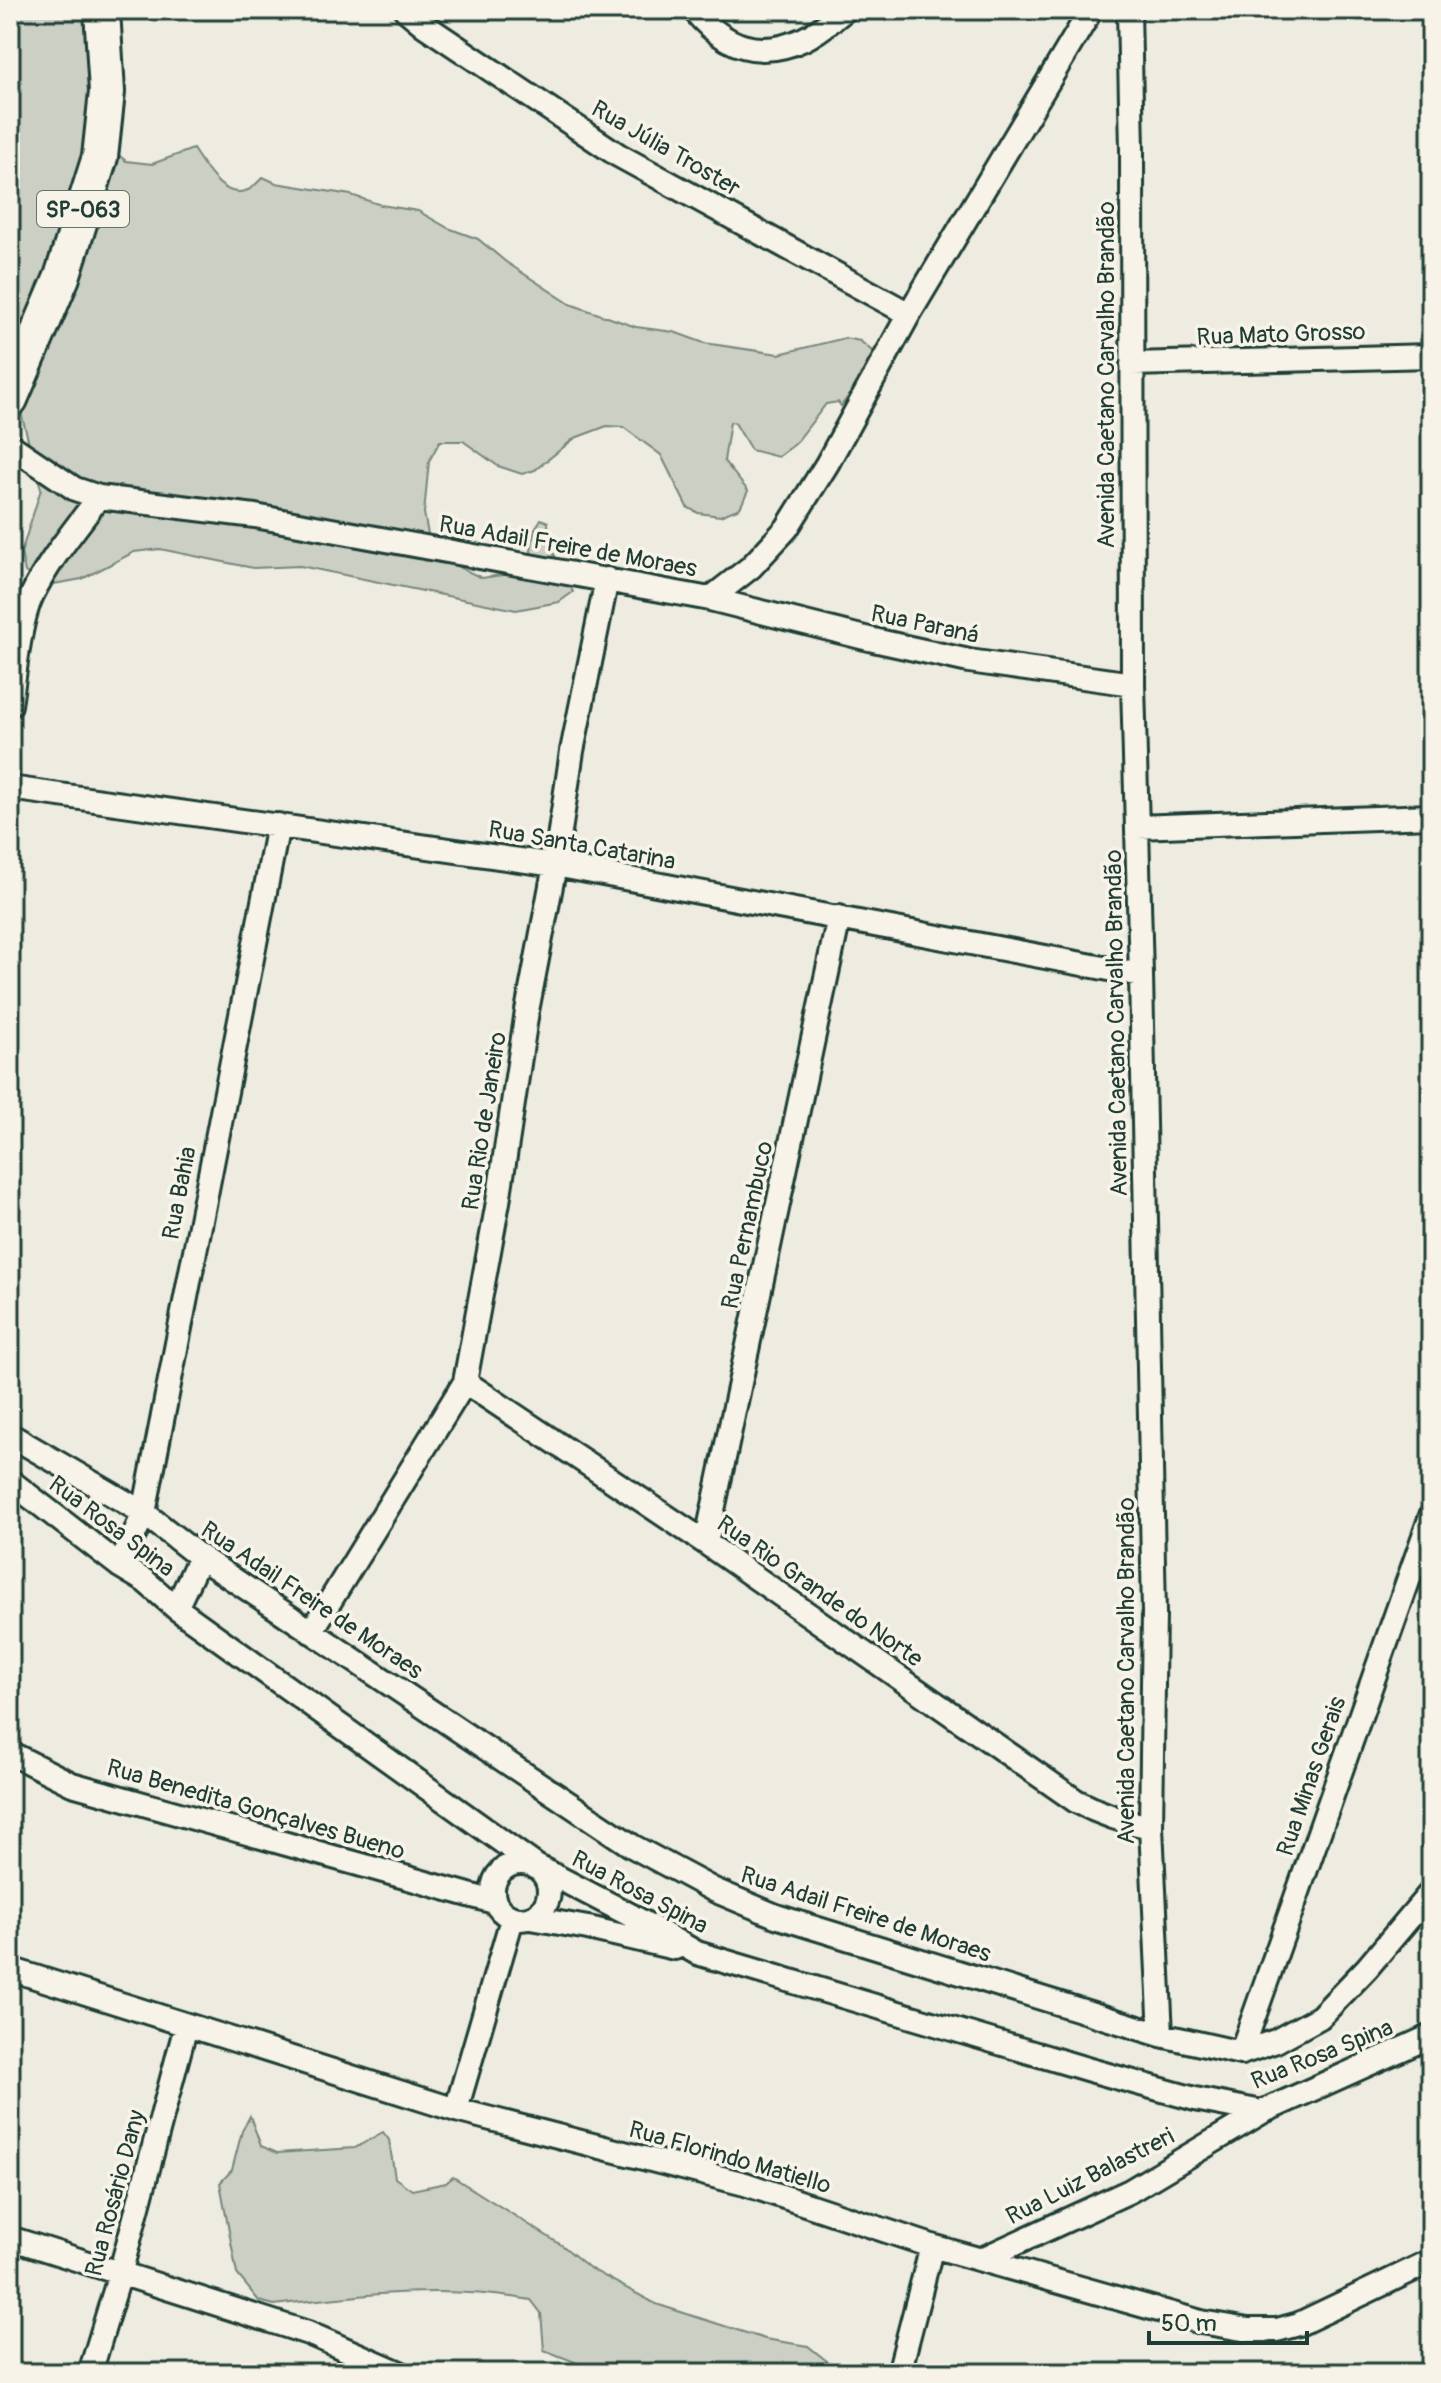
<svg xmlns="http://www.w3.org/2000/svg" width="1441" height="2383" font-family="Pangolin,sans-serif">
	<style>
		.green { fill: #cccfc4; stroke: #76867c; stroke-width: 2 }
		.lines { fill: none; stroke-linecap: round; stroke-linejoin: round }
		.minor-casing { stroke: #1f3d34; stroke-width: 28 }
		.primary-casing { stroke: #1f3d34; stroke-width: 40 }
		.minor { stroke: #f7f3e8; stroke-width: 22 }
		.primary { stroke: #f7f3e8; stroke-width: 34 }
		.labels { text-anchor: middle; stroke-width: 7; stroke-linejoin: round; paint-order: stroke }
		.shield { fill: #f7f3e8; stroke: #60746a; stroke-width: 2 }
		.shield-label { font-size: 22px; font-weight: bold; fill: #1f3d34 }
		.street-label { font-size: 24px; fill: #1f3d34; stroke: #f7f3e8 }
	</style>
	<rect width="100%" height="100%" fill="#eeece1"/>
	<filter id="ink" filterUnits="userSpaceOnUse"><feTurbulence type="fractalNoise" baseFrequency=".0125" numOctaves="2"/><feDisplacementMap in="SourceGraphic" scale="16" xChannelSelector="R" yChannelSelector="G"/><feConvolveMatrix kernelMatrix="1 2 1 2 8 2 1 2 1" color-interpolation-filters="sRGB"/></filter>
	<g filter="url(#ink)">
		<path class="green" d="M 10,10 L 102,10 L 110,148 L 126,161 L 152,164 L 193,149 C 204,165 223,201 248,190 C 253,188 259,181 263,177 L 276,183 L 351,195 L 381,205 L 418,211 L 448,228 L 478,239 L 506,262 L 570,304 L 636,327 L 674,332 L 704,343 L 779,354 L 845,338 L 860,341 L 878,356 L 841,406 L 838,402 L 826,404 L 795,444 L 778,457 L 751,450 L 735,423 L 730,422 L 724,461 L 748,491 L 740,508 L 720,516 L 698,513 L 687,507 L 661,455 L 623,427 L 607,426 L 575,438 L 535,470 L 522,474 L 498,466 L 463,441 L 440,441 L 429,461 L 424,513 L 430,545 L 439,558 L 482,578 L 528,571 L 534,531 L 541,519 L 548,522 L 549,544 L 573,592 L 559,602 L 516,610 L 300,566 L 253,568 L 160,549 L 134,552 L 82,579 L 54,584 L 37,581 L 25,572 L 21,553 L 41,489 L 19,405 L 10,398 Z
			M 250,2116 L 261,2146 L 277,2153 L 355,2148 L 383,2132 L 389,2140 L 395,2178 L 412,2190 L 446,2183 L 453,2177 L 563,2246 L 591,2269 L 656,2304 L 765,2339 L 808,2346 L 837,2369 L 835,2373 L 603,2373 L 544,2350 L 541,2313 L 531,2300 C 445,2284 360,2295 274,2305 L 259,2301 L 237,2274 L 220,2183 L 232,2170 L 242,2131 Z"/>
		<g class="lines">
			<g class="minor-casing">
				<path id="minor" d="M 406,10 L 424,25 L 618,155 L 909,314
					M 694,10 C 724,47 759,60 804,39 C 819,32 832,20 845,10
					M 1129,10 L 1132,149 L 1133,684 L 1141,975 L 1154,1613 L 1151,1827 L 1161,2035
					M 1132,364 L 1431,356
					M 10,445 L 75,489 L 99,497 L 255,516 L 710,599 L 869,639 L 969,661 L 1133,684
					M 710,599 L 751,567 L 787,528 L 827,464 L 909,314 L 1091,10
					M 10,705 C 15,674 19,622 32,595 C 49,560 76,528 99,497
					M 10,788 L 555,865 L 1141,975
					M 1137,827 L 1431,816
					M 465,1382 L 706,1543 L 1076,1801 C 1101,1814 1123,1822 1151,1827
					M 10,1435 L 144,1513 L 200,1557 L 632,1846 L 714,1890 L 776,1916 L 1161,2035 L 1241,2053 L 1276,2041 L 1320,2017 L 1367,1968 L 1431,1892
					M 10,1481 L 120,1566 L 145,1581 L 176,1608 L 536,1866 L 632,1916 L 697,1953 L 1090,2070 L 1195,2099 L 1262,2112 L 1431,2036
					M 706,1543 L 839,917
					M 120,1566 L 144,1513 L 278,825
					M 176,1608 L 200,1557
					M 311,1632 L 465,1382 L 498,1202 L 527,1011 L 555,865 L 572,751 L 607,579
					M 10,1753 L 72,1784 L 494,1902
					M493 1891a28 28 0 1 1 56 0a28 28 0 1 1-56 0Z
					M 531,1918 L 588,1928 L 675,1948
					M 10,1969 L 456,2110 L 745,2184 L 932,2246 L 1201,2322 L 1248,2330 L 1277,2330 L 1299,2324 L 1431,2261
					M 1241,2053 L 1431,1516
					M 456,2110 L 512,1919
					M 10,2238 L 308,2333 L 400,2373
					M 982,2259 L 1130,2191 L 1262,2112
					M 90,2373 L 120,2274 L 186,2026
					M 899,2373 L 932,2246"/>
			</g>
			<g class="primary-casing">
				<path id="primary" d="M 10,399 L 62,277 L 100,157 L 107,92 L 102,10"/>
			</g>
			<use href="#minor" class="minor"/>
			<use href="#primary" class="primary"/>
		</g>
	</g>
	<g class="labels">
		<rect class="shield" x="37" y="191" width="92" height="36" rx="6"/>
		<g class="shield-label">
			<text x="83" y="217">SP-063</text>
		</g>
		<g class="street-label">
			<text transform="translate(666 148) rotate(30)" y="8">Rua Júlia Troster</text>
			<text transform="translate(1281 334) rotate(-2)" y="8">Rua Mato Grosso</text>
			<text transform="translate(1106 375) rotate(-90)" y="8">Avenida Caetano Carvalho Brandão</text>
			<text transform="translate(568 546) rotate(10)" y="8">Rua Adail Freire de Moraes</text>
			<text transform="translate(925 624) rotate(12)" y="8">Rua Paraná</text>
			<text transform="translate(582 845) rotate(10)" y="8">Rua Santa Catarina</text>
			<text transform="translate(1116 1023) rotate(-91)" y="8">Avenida Caetano Carvalho Brandão</text>
			<text transform="translate(484 1121) rotate(-81)" y="8">Rua Rio de Janeiro</text>
			<text transform="translate(179 1193) rotate(-79)" y="8">Rua Bahia</text>
			<text transform="translate(747 1225) rotate(-78)" y="8">Rua Pernambuco</text>
			<text transform="translate(112 1526) rotate(37)" y="8">Rua Rosa Spina</text>
			<text transform="translate(820 1591) rotate(35)" y="8">Rua Rio Grande do Norte</text>
			<text transform="translate(312 1600) rotate(34)" y="8">Rua Adail Freire de Moraes</text>
			<text transform="translate(1126 1671) rotate(-90)" y="8">Avenida Caetano Carvalho Brandão</text>
			<text transform="translate(1311 1776) rotate(-71)" y="8">Rua Minas Gerais</text>
			<text transform="translate(256 1809) rotate(16)" y="8">Rua Benedita Gonçalves Bueno</text>
			<text transform="translate(640 1892) rotate(28)" y="8">Rua Rosa Spina</text>
			<text transform="translate(866 1914) rotate(18)" y="8">Rua Adail Freire de Moraes</text>
			<text transform="translate(1322 2054) rotate(-22)" y="8">Rua Rosa Spina</text>
			<text transform="translate(730 2157) rotate(16)" y="8">Rua Florindo Matiello</text>
			<text transform="translate(1090 2176) rotate(-27)" y="8">Rua Luiz Balastreri</text>
			<text transform="translate(115 2193) rotate(-75)" y="8">Rua Rosário Dany</text>
		</g>
	</g>
	<rect width="1441" height="2383" fill="none" stroke="#f7f3e8" stroke-width="40"/>
	<rect x="20" y="20" width="1401" height="2343" fill="none" stroke="#1f3d34" stroke-width="3" filter="url(#ink)"/>
	<path d="M1149 2331v12h158v-12" fill="none" stroke="#1f3d34" stroke-width="4"/>
	<text x="1161" y="2331" font-size="24" fill="#1f3d34" stroke="#f7f3e8" stroke-width="6" paint-order="stroke">50 m</text>
</svg>
